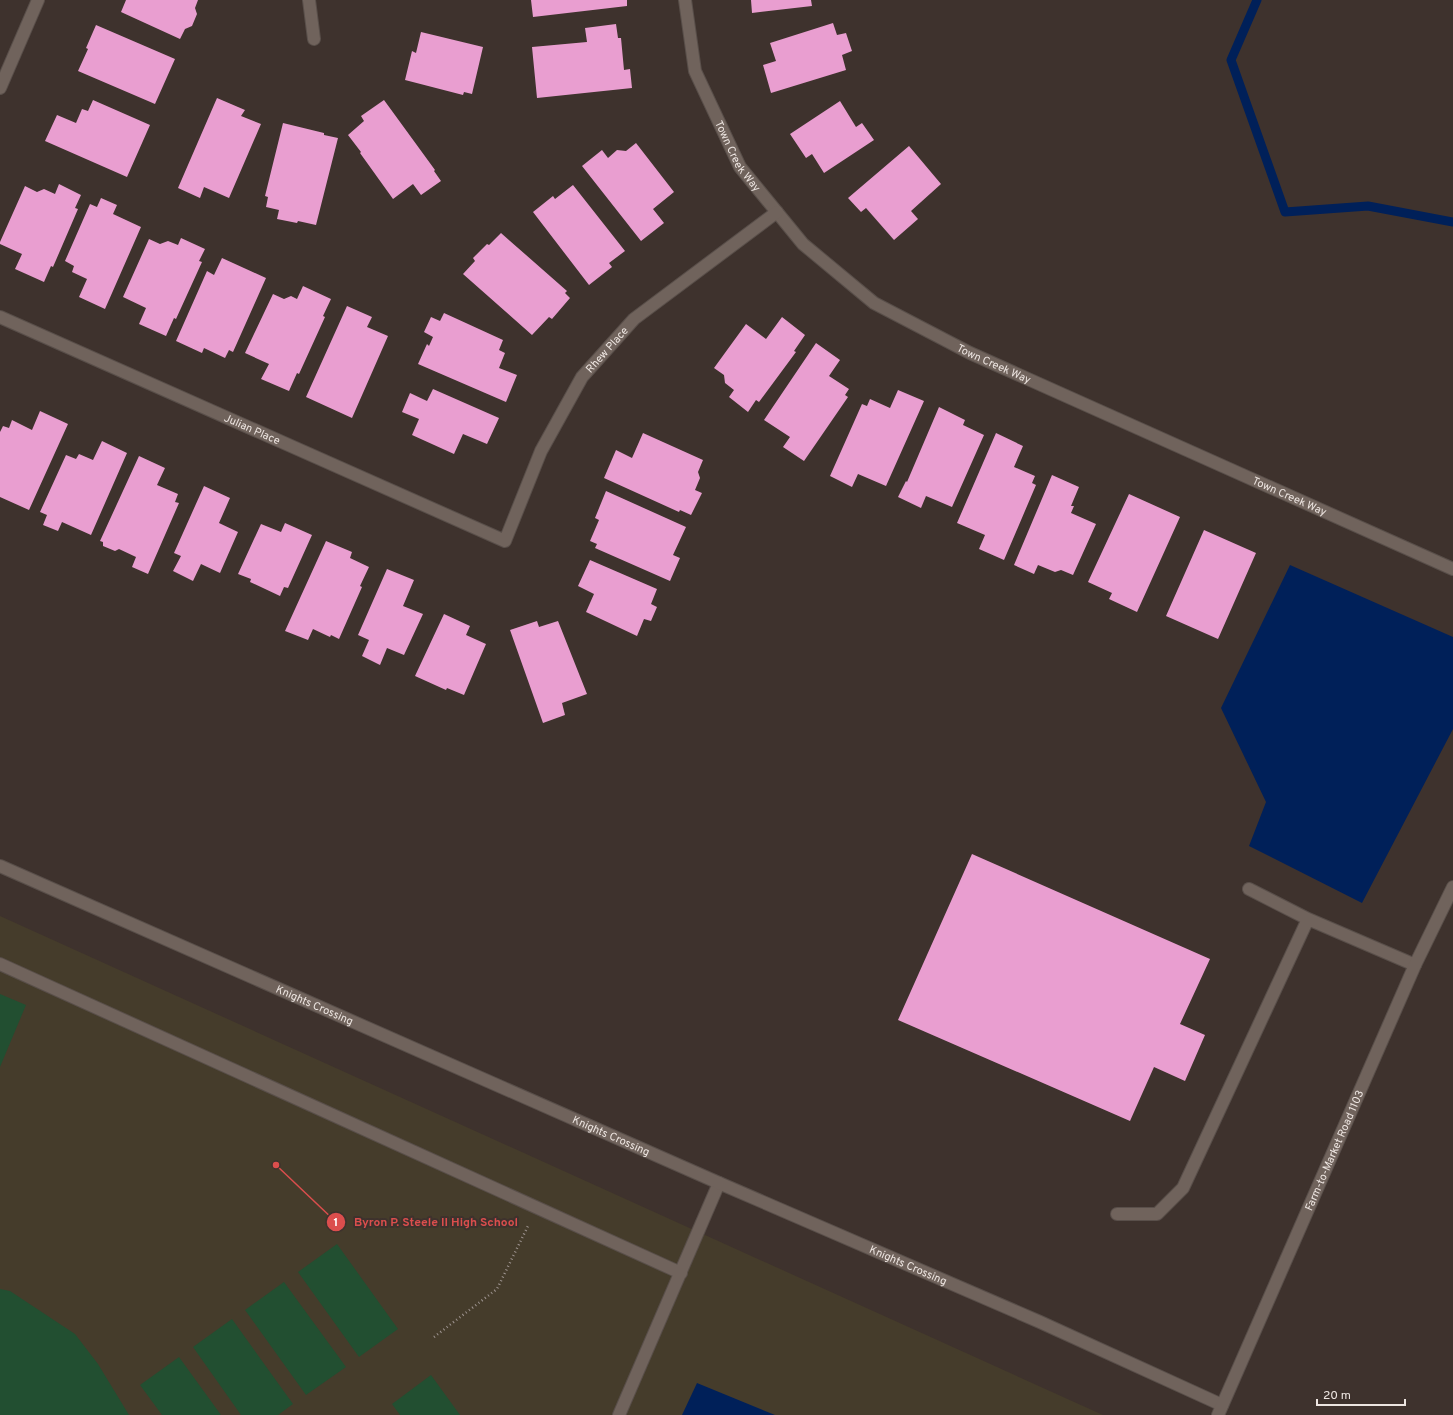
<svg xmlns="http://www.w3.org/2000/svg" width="1453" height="1415" font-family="Overpass,sans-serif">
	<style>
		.education { fill: #453c2b }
		.green { fill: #224f31 }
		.water { fill: #002059 }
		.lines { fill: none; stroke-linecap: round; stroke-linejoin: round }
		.stream { stroke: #002059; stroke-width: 9 }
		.building { fill: #e99ed0 }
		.service-casing { stroke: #594f4a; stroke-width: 14 }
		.minor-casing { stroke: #594f4a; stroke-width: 14 }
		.secondary-casing { stroke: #594f4a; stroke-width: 14 }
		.path { stroke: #9e9490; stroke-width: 2.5; stroke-dasharray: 1 3; stroke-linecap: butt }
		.service { stroke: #70635c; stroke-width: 12 }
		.minor { stroke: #70635c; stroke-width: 12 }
		.secondary { stroke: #70635c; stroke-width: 12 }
		.labels { text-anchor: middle; stroke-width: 4; stroke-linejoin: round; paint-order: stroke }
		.street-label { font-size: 11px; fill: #ede5e1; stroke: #3e322d }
		.leader { fill: none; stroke: #db4e4d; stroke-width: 1.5 }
		.callout-dot { fill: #db4e4d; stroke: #3e322d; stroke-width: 1.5 }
		.mark-label { font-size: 12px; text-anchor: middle; font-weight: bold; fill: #fff }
		.callout-label { font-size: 12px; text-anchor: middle; font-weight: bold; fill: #db4e4d; stroke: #3e322d; stroke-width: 4; stroke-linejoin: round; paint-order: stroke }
	</style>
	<rect width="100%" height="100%" fill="#3e322d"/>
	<path class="education" d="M 0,916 L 1103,1415 L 0,1415 Z"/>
	<path class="green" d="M 0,994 L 26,1005 L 0,1067 Z
		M 337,1244 L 398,1329 L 359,1357 L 298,1272 Z
		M 284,1282 L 346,1367 L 306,1395 L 245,1310 Z
		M 0,1289 L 10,1291 L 75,1334 L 98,1364 L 129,1415 L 0,1415 Z
		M 232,1319 L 293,1404 L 278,1415 L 241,1415 L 193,1347 Z
		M 179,1357 L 221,1415 L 162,1415 L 140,1385 Z
		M 431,1375 L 460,1415 L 400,1415 L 392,1404 Z"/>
	<path class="water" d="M 1290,565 L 1453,637 L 1453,729 L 1362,903 L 1249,846 L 1266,802 L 1221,708 Z
		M 697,1383 L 775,1415 L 682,1415 Z"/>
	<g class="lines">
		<path class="stream" d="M 1257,0 L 1231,60 L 1285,212 L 1368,206 L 1453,222"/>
	</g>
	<path class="building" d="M 126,0 L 198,0 L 195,8 L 197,14 L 192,26 L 185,29 L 180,39 L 121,12 Z
		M 531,0 L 627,0 L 627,6 L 533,17 Z
		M 751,0 L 811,0 L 812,6 L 752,13 Z
		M 833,23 L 837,35 L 846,33 L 852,51 L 842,55 L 846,70 L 771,93 L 763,65 L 776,61 L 770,43 Z
		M 616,24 L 618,38 L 621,38 L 624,70 L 630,69 L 632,88 L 537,98 L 532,47 L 587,42 L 585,28 Z
		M 96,25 L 175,59 L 155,104 L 78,71 L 88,49 L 86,48 Z
		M 421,32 L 483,47 L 472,94 L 464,92 L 463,95 L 405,80 L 412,51 L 416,53 Z
		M 217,98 L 245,110 L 241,116 L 261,124 L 229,198 L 204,187 L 200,198 L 178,188 Z
		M 93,100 L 150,125 L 127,177 L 45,141 L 57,115 L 76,123 L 82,109 L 88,111 Z
		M 384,100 L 435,170 L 434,171 L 441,181 L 421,195 L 413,184 L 393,199 L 360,153 L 361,152 L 348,135 L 364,121 L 361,116 Z
		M 840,101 L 856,127 L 862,123 L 874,140 L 824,173 L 812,154 L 806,158 L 790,134 Z
		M 283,123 L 324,133 L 324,135 L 338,138 L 316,225 L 298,221 L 297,223 L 277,219 L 279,210 L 266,207 L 268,197 L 265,196 Z
		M 636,143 L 674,192 L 653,209 L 664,223 L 641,241 L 582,166 L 602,150 L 608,158 L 617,150 L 626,151 Z
		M 909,146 L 941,184 L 911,211 L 918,219 L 894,240 L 866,208 L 861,212 L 848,198 Z
		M 59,184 L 81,195 L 75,208 L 78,209 L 53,267 L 51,266 L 44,282 L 15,269 L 22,254 L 0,244 L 0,242 L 25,186 L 37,192 L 44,189 L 55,194 Z
		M 573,185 L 625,251 L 609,263 L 612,267 L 589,285 L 533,212 L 553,196 L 555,199 Z
		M 101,198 L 117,205 L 113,214 L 141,227 L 105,309 L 79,297 L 87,279 L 72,272 L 74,266 L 65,261 L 90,204 L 97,207 Z
		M 501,233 L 567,291 L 565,293 L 570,298 L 552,319 L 549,317 L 532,335 L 463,274 L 475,261 L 473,258 L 487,244 L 489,245 Z
		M 181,238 L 205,249 L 199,261 L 202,262 L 176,319 L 174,318 L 166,336 L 139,324 L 146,308 L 123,297 L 149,239 L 160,244 L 168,241 L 178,245 Z
		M 222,258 L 266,278 L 233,352 L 229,350 L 225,358 L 204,348 L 202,353 L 176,341 L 207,271 L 214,275 Z
		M 303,286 L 331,299 L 323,316 L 325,317 L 299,374 L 297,373 L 289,391 L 261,379 L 269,364 L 245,353 L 273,294 L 284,299 L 291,296 L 297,299 Z
		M 347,306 L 372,317 L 367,327 L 388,336 L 352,418 L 306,397 Z
		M 444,313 L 503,340 L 499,350 L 505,353 L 499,368 L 517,375 L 506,402 L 418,364 L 427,344 L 429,346 L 433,337 L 424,332 L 431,317 L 440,321 Z
		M 782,317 L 805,335 L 794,351 L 796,352 L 759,402 L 756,400 L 748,412 L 729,397 L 734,390 L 725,383 L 724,375 L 714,368 L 746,324 L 766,339 Z
		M 816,343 L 840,360 L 829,376 L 849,389 L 845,395 L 848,397 L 804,461 L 783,447 L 790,437 L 764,420 Z
		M 433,389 L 499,418 L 487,444 L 463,434 L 454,454 L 412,435 L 419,419 L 402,412 L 410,393 L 427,401 Z
		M 898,390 L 924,401 L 886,486 L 858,474 L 852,487 L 830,476 L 862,404 L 867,406 L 870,399 L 890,408 Z
		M 939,407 L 965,420 L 963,425 L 984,435 L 952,507 L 926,496 L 921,508 L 898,497 L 906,481 L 907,482 Z
		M 40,411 L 68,424 L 29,510 L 0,497 L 0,432 L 3,426 L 9,428 L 12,420 L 32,430 Z
		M 643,433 L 703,460 L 698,472 L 700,478 L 695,490 L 702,493 L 691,515 L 680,510 L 679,512 L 604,478 L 616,450 L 632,458 Z
		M 996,433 L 1023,446 L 1014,467 L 1035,476 L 1032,483 L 1036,485 L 1004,560 L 979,549 L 985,535 L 957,523 Z
		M 102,441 L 127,453 L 91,535 L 62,522 L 58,531 L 43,525 L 47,515 L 40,512 L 66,455 L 76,459 L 79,454 L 93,460 Z
		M 139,456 L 165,468 L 157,485 L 178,494 L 175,502 L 179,503 L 148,574 L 132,567 L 136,557 L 119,549 L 115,551 L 103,546 L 103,542 L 100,541 Z
		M 1052,475 L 1079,487 L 1071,506 L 1074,506 L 1071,513 L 1096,524 L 1073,575 L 1061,570 L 1055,572 L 1038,565 L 1034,574 L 1014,565 Z
		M 204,486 L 230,498 L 219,523 L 238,532 L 220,573 L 201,564 L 193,581 L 173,571 L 181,556 L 174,553 Z
		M 606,491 L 686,527 L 673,555 L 680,558 L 670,581 L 595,548 L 597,544 L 590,541 L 599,520 L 595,518 Z
		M 1129,494 L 1180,517 L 1137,612 L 1109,599 L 1112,593 L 1088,582 Z
		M 285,523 L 312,535 L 288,588 L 284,587 L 280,596 L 250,582 L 251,579 L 238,574 L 261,524 L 281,532 Z
		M 1204,530 L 1256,553 L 1218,639 L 1166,616 Z
		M 326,541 L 352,552 L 350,558 L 369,567 L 360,586 L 362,587 L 339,639 L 331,635 L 330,637 L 313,629 L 308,640 L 285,631 Z
		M 590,560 L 657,589 L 651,604 L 657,607 L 651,621 L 644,619 L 637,636 L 586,612 L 594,594 L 578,586 Z
		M 387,569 L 414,580 L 403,606 L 423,614 L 404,655 L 387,648 L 380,665 L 362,656 L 369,640 L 358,635 Z
		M 444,614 L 470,626 L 466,635 L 486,644 L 464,695 L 447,688 L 446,690 L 415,676 Z
		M 537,621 L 539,627 L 558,621 L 587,694 L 562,703 L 565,715 L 543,723 L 510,630 Z
		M 972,854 L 1210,959 L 1180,1024 L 1205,1035 L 1185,1081 L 1154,1067 L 1130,1121 L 898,1020 Z"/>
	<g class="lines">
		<g class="service-casing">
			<path id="service" d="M 1249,889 L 1308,919
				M 0,964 L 681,1273
				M 1117,1214 L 1157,1214 L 1183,1188 L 1308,919 L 1415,965
				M 619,1415 L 719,1183"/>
		</g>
		<g class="minor-casing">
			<g id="minor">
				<path d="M 309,0 L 314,39"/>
				<path id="s1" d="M 685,0 L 695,71 L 740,167 L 803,244 L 874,303 L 970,353 L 1453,569"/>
				<path d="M 0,88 L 38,0"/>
				<path id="s2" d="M 0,317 L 505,541 L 541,451 L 582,377 L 634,319 L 777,212"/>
				<path id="s3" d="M 0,866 L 719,1183 L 1040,1322 L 1222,1405"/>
			</g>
		</g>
		<g class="secondary-casing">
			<g id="secondary">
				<path id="s4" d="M 1218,1415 L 1415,965 L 1453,887"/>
			</g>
		</g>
		<path class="path" d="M 434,1337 L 497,1289 L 528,1226"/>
		<use href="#service" class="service"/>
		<use href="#minor" class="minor"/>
		<use href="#secondary" class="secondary"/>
	</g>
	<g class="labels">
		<g class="street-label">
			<text dy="4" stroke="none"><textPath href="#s1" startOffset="167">Town Creek Way</textPath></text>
			<text dy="4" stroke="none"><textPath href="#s2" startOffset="771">Rhew Place</textPath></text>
			<text dy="4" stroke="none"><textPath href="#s1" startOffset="504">Town Creek Way</textPath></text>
			<text dy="4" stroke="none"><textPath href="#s2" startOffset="276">Julian Place</textPath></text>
			<text dy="4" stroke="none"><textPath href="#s1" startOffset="828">Town Creek Way</textPath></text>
			<text dy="4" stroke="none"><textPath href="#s3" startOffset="344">Knights Crossing</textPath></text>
			<text dy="4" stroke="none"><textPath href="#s3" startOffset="668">Knights Crossing</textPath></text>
			<text dy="4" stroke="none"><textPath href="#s4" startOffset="289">Farm-to-Market Road 1103</textPath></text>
			<text dy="4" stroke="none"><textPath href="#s3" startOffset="992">Knights Crossing</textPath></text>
		</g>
	</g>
	<path class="leader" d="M276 1165L336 1222"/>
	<g class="callout-dot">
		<circle cx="276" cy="1165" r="4"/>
		<circle cx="336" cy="1222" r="10"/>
	</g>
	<g class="mark-label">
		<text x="336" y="1226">1</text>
	</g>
	<g class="callout-label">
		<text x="436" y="1226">Byron P. Steele II High School</text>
	</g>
	<path d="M1317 1399v6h88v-6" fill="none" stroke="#ede5e1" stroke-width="2"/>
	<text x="1323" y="1399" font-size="12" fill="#ede5e1" stroke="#3e322d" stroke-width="3" paint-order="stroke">20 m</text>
</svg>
